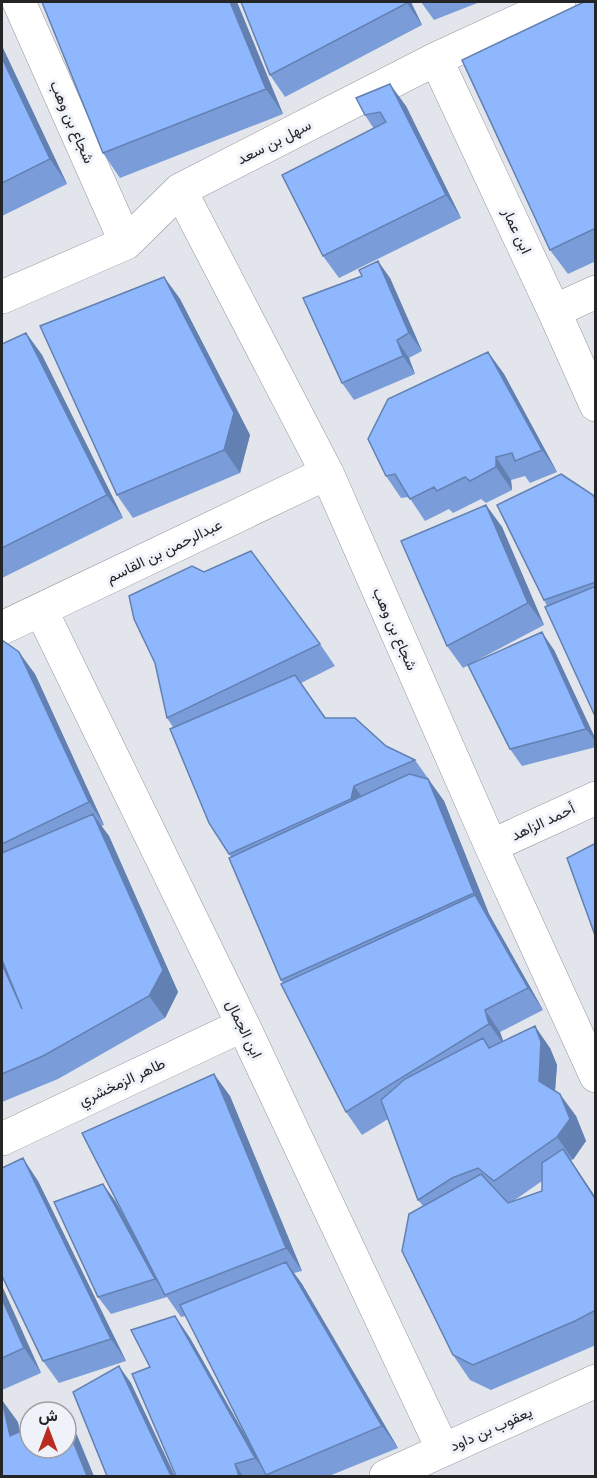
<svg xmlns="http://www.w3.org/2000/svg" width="597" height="1478" font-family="Raleway,Vazirmatn,sans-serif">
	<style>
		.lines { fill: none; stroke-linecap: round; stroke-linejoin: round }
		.street-casing { stroke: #95989d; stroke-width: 34 }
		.street { stroke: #fff; stroke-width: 33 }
		.wall { fill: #7a9dda; fill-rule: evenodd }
		.shaded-wall { fill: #6380b2 }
		.building { fill: #8eb7fe; stroke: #6380b2; stroke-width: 1.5 }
		.labels { text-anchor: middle; stroke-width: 6; stroke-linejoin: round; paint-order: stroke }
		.street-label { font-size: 15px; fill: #242527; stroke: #eff2f8 }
	</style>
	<rect width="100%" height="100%" fill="#e2e5eb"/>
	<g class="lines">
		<g class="street-casing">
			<path id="street" d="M 19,2 L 126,243
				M 436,59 L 554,311 L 596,405
				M 180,190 L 327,473 L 491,846 L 596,1076
				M 2,297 L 126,243 L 180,190 L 436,59 L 559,2
				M 554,311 L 596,292
				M 41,610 L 243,1025 L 443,1450
				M 2,628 L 327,473
				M 491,846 L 596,798
				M 2,1139 L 243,1025
				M 386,1476 L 596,1381"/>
		</g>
		<use href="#street" class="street"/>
	</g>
	<path class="wall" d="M 237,2 L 283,114 L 120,178 L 103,153 Z
		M 241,2 L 411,2 L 422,25 L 285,97 L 270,75 Z
		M 421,2 L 480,2 L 434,20 Z
		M 596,2 L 596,261 L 568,274 L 550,250 Z
		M 2,46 L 67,184 L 2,216 Z
		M 406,106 L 461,218 L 339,278 L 323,256 L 374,129 L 365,115 Z
		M 164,277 L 180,299 L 250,435 L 240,473 L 133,518 L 117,495 Z
		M 390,278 L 422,351 L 409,358 L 415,374 L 354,400 L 342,383 Z
		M 26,333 L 42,355 L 123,518 L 2,578 L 2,344 Z
		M 488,352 L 504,374 L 557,472 L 530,483 L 525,476 L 511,480 L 512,490 L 486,503 L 481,499 L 453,513 L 449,509 L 425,521 L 409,497 L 401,498 L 386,476 Z
		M 593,495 L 596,498 L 596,717 L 545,607 L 547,606 L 544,600 Z
		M 486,505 L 502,527 L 544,625 L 474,662 L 554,650 L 596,740 L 596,747 L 522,766 L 510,749 L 469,665 L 463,668 L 447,646 Z
		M 2,640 L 35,674 L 104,825 L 101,826 L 109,836 L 178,992 L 165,1018 L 58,1079 L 2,1102 Z
		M 320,644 L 335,666 L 301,683 L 326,718 L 415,760 L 444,801 L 489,914 L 543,1010 L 500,1032 L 503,1041 L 550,1048 L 557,1065 L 555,1091 L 576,1116 L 586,1141 L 571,1161 L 596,1198 L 596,1345 L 491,1390 L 470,1380 L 453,1355 L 423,1206 L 418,1200 L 388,1119 L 362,1135 L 346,1112 L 281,980 L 231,857 L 209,823 L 173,727 L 167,718 ZM 542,1181 L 542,1191 L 512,1202 Z
		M 230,1096 L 302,1271 L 294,1273 L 302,1284 L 398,1448 L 329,1476 L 176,1476 L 150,1367 L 175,1316 L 190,1338 L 253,1449 L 186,1316 L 181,1317 L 167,1297 L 111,1314 L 98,1297 L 103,1184 L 116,1202 L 145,1255 Z
		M 38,1181 L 126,1361 L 59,1383 L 43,1361 Z
		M 2,1286 L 41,1373 L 2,1390 Z"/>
	<path class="shaded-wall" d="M 230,2 L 237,2 L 283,114 L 266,89 Z
		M 406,2 L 411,2 L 422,25 Z
		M 2,46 L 67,184 L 50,159 L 2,58 Z
		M 390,84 L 406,106 L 461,218 L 446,195 Z
		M 378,261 L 390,278 L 422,351 L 409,333 Z
		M 164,277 L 180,299 L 250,435 L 240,473 L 224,450 Z
		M 26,333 L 42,355 L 123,518 L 107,495 Z
		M 397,340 L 409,358 L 415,374 L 403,356 Z
		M 488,352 L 504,374 L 557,472 L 542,450 Z
		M 496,457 L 511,480 L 512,490 L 496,467 Z
		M 486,505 L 502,527 L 544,625 L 528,603 Z
		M 542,632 L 554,650 L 596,740 L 596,742 L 586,729 Z
		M 19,652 L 35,674 L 104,825 L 89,802 Z
		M 428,779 L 444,801 L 489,914 L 543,1010 L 528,988 L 474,893 Z
		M 354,786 L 370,808 L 367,822 L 351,799 Z
		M 93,814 L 109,836 L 178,992 L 165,1018 L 149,996 Z
		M 485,1010 L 500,1032 L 505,1046 L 489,1024 Z
		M 535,1026 L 550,1048 L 557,1065 L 554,1103 L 539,1081 Z
		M 214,1074 L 230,1096 L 302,1271 L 286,1248 Z
		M 560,1094 L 576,1116 L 586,1141 L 573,1160 L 557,1137 Z
		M 563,1149 L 580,1174 L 596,1198 L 596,1200 Z
		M 23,1158 L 38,1181 L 126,1361 L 111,1339 Z
		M 103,1184 L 116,1202 L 168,1296 L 155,1279 Z
		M 286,1262 L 302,1284 L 398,1448 L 382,1426 Z
		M 2,1286 L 41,1373 L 24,1348 L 2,1299 Z
		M 175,1316 L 190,1338 L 267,1474 L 255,1458 Z
		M 119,1366 L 131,1383 L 175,1476 L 171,1476 Z
		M 2,1400 L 18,1422 L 26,1458 L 10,1436 Z
		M 66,1419 L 77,1435 L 94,1476 L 87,1476 L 66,1424 Z
		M 235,1464 L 243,1476 L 239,1476 Z"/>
	<path class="building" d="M 42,2 L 230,2 L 266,89 L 103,153 Z
		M 241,2 L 406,2 L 407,3 L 270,75 Z
		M 584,2 L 596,2 L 596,228 L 550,250 L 462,60 Z
		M 2,58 L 50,159 L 2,183 Z
		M 390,84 L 446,195 L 323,256 L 282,175 L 386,122 L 380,112 L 365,115 L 356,98 Z
		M 378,261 L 409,333 L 397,340 L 403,356 L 342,383 L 303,298 L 362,276 L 359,270 Z
		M 164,277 L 234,413 L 224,450 L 117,495 L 40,326 Z
		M 26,333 L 107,495 L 2,548 L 2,344 Z
		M 488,352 L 542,450 L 515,461 L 512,453 L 496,457 L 496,467 L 470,481 L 465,477 L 437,491 L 434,487 L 410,499 L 395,474 L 386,476 L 368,439 L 388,399 Z
		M 561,474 L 593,495 L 596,500 L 596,582 L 544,600 L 497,505 Z
		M 486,505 L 528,603 L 447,646 L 401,541 Z
		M 251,551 L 320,644 L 167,718 L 155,663 L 134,619 L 129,596 L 192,566 L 204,572 Z
		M 596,586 L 596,716 L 595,716 L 545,607 Z
		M 542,632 L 586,729 L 510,749 L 468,665 Z
		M 2,640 L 19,652 L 89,802 L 2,844 Z
		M 295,675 L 325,718 L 355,718 L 386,746 L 415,760 L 354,786 L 351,799 L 229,854 L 209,823 L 170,729 Z
		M 409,774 L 428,779 L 474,893 L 281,980 L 229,858 Z
		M 93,814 L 163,970 L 149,996 L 43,1056 L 2,1074 L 2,964 L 22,1009 L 2,960 L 2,853 Z
		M 596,843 L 596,938 L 567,858 Z
		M 475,895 L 528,988 L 485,1010 L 489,1024 L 346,1112 L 281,984 Z
		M 535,1026 L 541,1042 L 539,1081 L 560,1094 L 570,1119 L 557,1137 L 494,1181 L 478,1168 L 452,1178 L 418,1200 L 381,1100 L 405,1079 L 483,1038 L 489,1048 Z
		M 214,1074 L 286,1248 L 165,1295 L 82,1133 Z
		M 563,1149 L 596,1200 L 596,1310 L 575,1321 L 473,1365 L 453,1355 L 402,1251 L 409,1214 L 481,1174 L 508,1203 L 542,1191 L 542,1163 Z
		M 23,1158 L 111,1339 L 43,1361 L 2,1276 L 2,1168 Z
		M 103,1184 L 155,1279 L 98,1297 L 54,1202 Z
		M 286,1262 L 382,1426 L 266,1475 L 180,1305 Z
		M 2,1299 L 24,1348 L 2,1358 Z
		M 175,1316 L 255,1458 L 235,1464 L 239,1476 L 176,1476 L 132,1374 L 150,1367 L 131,1330 Z
		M 119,1366 L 171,1476 L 107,1476 L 73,1392 Z
		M 2,1400 L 10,1436 L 30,1427 L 30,1448 L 66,1448 L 66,1424 L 87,1476 L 2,1476 Z"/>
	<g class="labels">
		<g class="street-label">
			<text transform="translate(72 122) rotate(66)" y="5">شجاع بن وهب</text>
			<text transform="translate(274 142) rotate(-27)" y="5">سهل بن سعد</text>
			<text transform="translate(517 231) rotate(65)" y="5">ابن عمار</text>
			<text transform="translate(164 551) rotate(-26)" y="5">عبدالرحمن بن القاسم</text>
			<text transform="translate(395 629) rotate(66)" y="5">شجاع بن وهب</text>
			<text transform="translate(543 822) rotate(-25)" y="5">أحمد الزاهد</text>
			<text transform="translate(244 1029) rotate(64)" y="5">ابن الجمال</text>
			<text transform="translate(122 1082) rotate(-25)" y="5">طاهر الزمخشري</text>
			<text transform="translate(491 1429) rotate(-24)" y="5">يعقوب بن داود</text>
		</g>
	</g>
	<rect width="597" height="1478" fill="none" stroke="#242527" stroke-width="6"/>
	<g transform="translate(48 1430)"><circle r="28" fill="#eff2f8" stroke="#9ea0a4" stroke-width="1.5"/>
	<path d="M0-4.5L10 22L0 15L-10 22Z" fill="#ba2c21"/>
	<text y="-9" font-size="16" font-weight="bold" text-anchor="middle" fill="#242527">ش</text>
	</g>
</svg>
